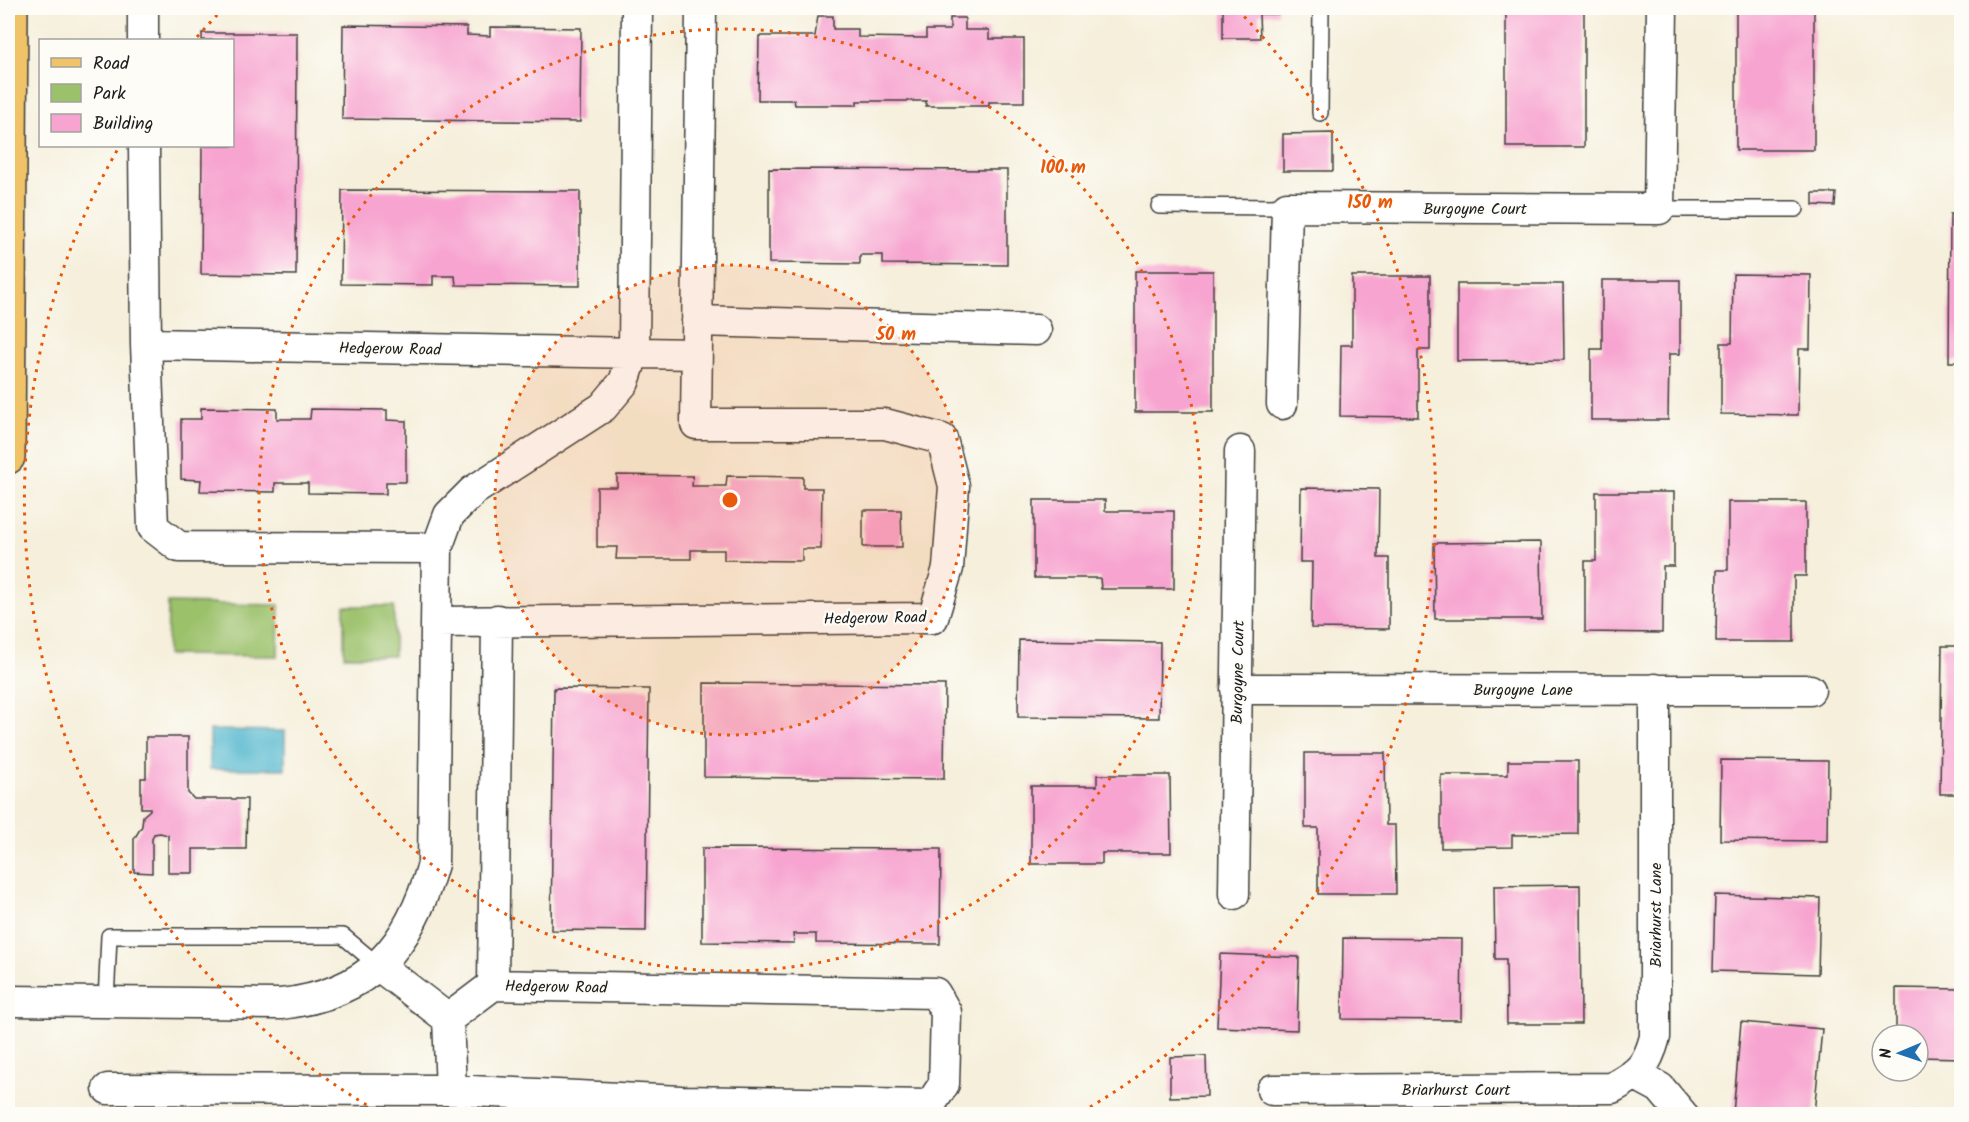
<svg xmlns="http://www.w3.org/2000/svg" width="1969" height="1122" font-family="Kalam,sans-serif">
	<style>
		.green { fill: #9bc16b; stroke: #5c6e44; stroke-width: 1.5 }
		.water { fill: #4fb6cd; stroke: #366974; stroke-width: 1.5 }
		.building { fill: #f7a5d0 }
		.lines { fill: none; stroke-linecap: round; stroke-linejoin: round }
		.lane-casing { stroke: #3d3c39; stroke-width: 18 }
		.street-casing { stroke: #3d3c39; stroke-width: 33 }
		.primary-casing { stroke: #3d3c39; stroke-width: 36 }
		.lane { stroke: #fff; stroke-width: 15 }
		.street { stroke: #fff; stroke-width: 30 }
		.primary { stroke: #f0c369; stroke-width: 33 }
		.ring { fill: none; stroke: #e8590c; stroke-width: 3; stroke-dasharray: 3 6 }
		.labels { text-anchor: middle; stroke-width: 4.5; stroke-linejoin: round; paint-order: stroke }
		.street-label { font-size: 16px; fill: #1c1c1c; stroke: #fdfcf7 }
		.centre { fill: #e8590c; stroke: #fdfcf7; stroke-width: 3 }
		.ring-label { font-size: 18px; text-anchor: middle; font-weight: bold; fill: #e8590c; stroke: #fdfcf7; stroke-width: 4.5; stroke-linejoin: round; paint-order: stroke }
	</style>
	<rect width="100%" height="100%" fill="#fdfcf7"/>
	<filter id="ink" filterUnits="userSpaceOnUse"><feTurbulence type="fractalNoise" baseFrequency=".0167" numOctaves="2"/><feDisplacementMap in="SourceGraphic" scale="12" xChannelSelector="R" yChannelSelector="G"/><feConvolveMatrix kernelMatrix="1 2 1 2 8 2 1 2 1" color-interpolation-filters="sRGB"/></filter>
	<filter id="wash" filterUnits="userSpaceOnUse"><feTurbulence type="fractalNoise" baseFrequency=".008" numOctaves="4" result="noise"/><feDisplacementMap in="SourceGraphic" scale="24" xChannelSelector="R" yChannelSelector="G"/><feGaussianBlur stdDeviation="1.35" result="paint"/><feColorMatrix in="noise" values="0 0 0 0 0 0 0 0 0 0 0 0 0 0 0 0 0 1.4 0 .05"/><feComposite in="paint" operator="in"/></filter>
	<g filter="url(#wash)">
		<rect width="100%" height="100%" fill="#f5efdb"/>
		<path class="green" d="M 168,603 L 279,605 L 278,656 L 167,655 Z
			M 344,606 L 394,606 L 394,656 L 344,656 Z"/>
		<path class="water" d="M 210,730 L 285,731 L 285,769 L 210,769 Z"/>
		<g id="blocks">
			<path class="building" d="M 1223,8 L 1278,8 L 1278,14 L 1259,14 L 1260,38 L 1223,38 Z
				M 1506,8 L 1584,8 L 1584,147 L 1506,147 Z
				M 1736,9 L 1814,9 L 1814,150 L 1736,150 Z
				M 818,16 L 833,16 L 833,29 L 858,29 L 858,37 L 926,38 L 926,30 L 950,30 L 950,18 L 965,18 L 965,30 L 989,30 L 989,39 L 1024,39 L 1024,102 L 989,102 L 989,106 L 926,106 L 926,101 L 857,101 L 857,105 L 795,105 L 794,100 L 758,100 L 759,36 L 815,36 Z
				M 343,25 L 467,27 L 467,35 L 490,36 L 490,27 L 581,28 L 580,122 L 342,119 Z
				M 202,33 L 297,33 L 296,275 L 201,274 L 202,146 L 232,146 L 232,40 L 202,40 Z
				M 1333,133 L 1333,171 L 1283,171 L 1283,134 Z
				M 769,169 L 1007,170 L 1007,265 L 883,264 L 883,255 L 860,255 L 860,264 L 769,263 Z
				M 342,190 L 580,191 L 580,286 L 456,285 L 455,276 L 433,276 L 433,285 L 341,284 Z
				M 1813,193 L 1836,193 L 1835,206 L 1813,205 Z
				M 1950,214 L 1962,214 L 1962,362 L 1949,362 Z
				M 1135,271 L 1213,271 L 1213,412 L 1135,412 Z
				M 1733,274 L 1811,275 L 1810,349 L 1799,349 L 1798,415 L 1721,414 L 1721,343 L 1732,343 Z
				M 1352,276 L 1430,276 L 1430,350 L 1418,350 L 1418,417 L 1340,416 L 1341,345 L 1352,345 Z
				M 1602,280 L 1680,280 L 1680,354 L 1669,354 L 1668,420 L 1591,420 L 1591,349 L 1602,349 Z
				M 1457,284 L 1563,284 L 1564,360 L 1457,361 Z
				M 201,408 L 277,409 L 277,419 L 310,419 L 311,409 L 387,410 L 387,420 L 406,421 L 406,482 L 386,482 L 386,494 L 308,493 L 308,483 L 275,483 L 275,492 L 200,491 L 201,480 L 181,479 L 181,419 L 201,419 Z
				M 617,475 L 693,476 L 692,486 L 726,486 L 727,476 L 803,477 L 803,488 L 822,488 L 821,549 L 802,549 L 802,561 L 724,560 L 724,550 L 691,550 L 691,559 L 616,559 L 617,547 L 597,547 L 597,487 L 617,487 Z
				M 1301,488 L 1379,489 L 1378,558 L 1389,558 L 1389,629 L 1311,628 L 1312,562 L 1300,562 Z
				M 1596,492 L 1674,492 L 1674,566 L 1663,566 L 1662,633 L 1585,632 L 1585,561 L 1596,561 Z
				M 1034,500 L 1105,500 L 1105,511 L 1174,511 L 1174,589 L 1101,589 L 1100,578 L 1034,578 Z
				M 1728,502 L 1806,502 L 1806,576 L 1794,576 L 1794,642 L 1716,642 L 1717,570 L 1728,570 Z
				M 863,510 L 901,510 L 902,547 L 863,547 Z
				M 1541,542 L 1542,619 L 1435,619 L 1434,543 Z
				M 1019,640 L 1160,642 L 1159,718 L 1018,717 Z
				M 1942,646 L 1962,646 L 1962,794 L 1940,794 Z
				M 704,683 L 945,685 L 944,779 L 704,777 Z
				M 554,688 L 649,689 L 646,931 L 551,930 Z
				M 146,737 L 188,737 L 188,793 L 194,799 L 247,799 L 246,849 L 193,849 L 193,873 L 168,873 L 168,835 L 160,833 L 154,834 L 152,839 L 152,873 L 134,872 L 134,839 L 142,826 L 143,816 L 150,810 L 150,808 L 141,808 L 141,778 L 146,778 Z
				M 1305,753 L 1385,753 L 1386,825 L 1395,825 L 1396,894 L 1318,894 L 1318,828 L 1305,828 Z
				M 1721,760 L 1828,761 L 1827,841 L 1720,840 Z
				M 1508,761 L 1578,761 L 1578,834 L 1512,835 L 1512,847 L 1441,848 L 1441,775 L 1508,775 Z
				M 1097,775 L 1170,775 L 1171,853 L 1102,853 L 1102,864 L 1031,864 L 1031,786 L 1097,786 Z
				M 702,848 L 941,849 L 940,944 L 816,943 L 816,934 L 793,934 L 794,943 L 702,942 Z
				M 1580,885 L 1581,1024 L 1507,1024 L 1506,959 L 1495,959 L 1494,886 Z
				M 1715,895 L 1820,898 L 1818,974 L 1713,971 Z
				M 1343,938 L 1462,939 L 1461,1020 L 1342,1019 Z
				M 1220,954 L 1299,957 L 1297,1030 L 1217,1027 Z
				M 1896,988 L 1962,989 L 1962,1058 L 1918,1057 L 1918,1035 L 1896,1035 Z
				M 1741,1022 L 1822,1029 L 1814,1114 L 1733,1114 Z
				M 1206,1056 L 1207,1096 L 1170,1097 L 1170,1057 Z
				M 1941,1111 L 1941,1114 L 1899,1114 L 1899,1112 Z"/>
		</g>
	</g>
	<g filter="url(#ink)">
		<use href="#blocks" fill-opacity="0" stroke="#3d3c39" stroke-width="1.5"/>
		<g class="lines">
			<g class="lane-casing">
				<path id="lane" d="M 1320,113 L 1321,8
					M 1159,206 L 1287,207
					M 1659,209 L 1796,209
					M 106,1002 L 109,936 L 343,936 L 379,966"/>
			</g>
			<g class="street-casing">
				<path id="street" d="M 143,8 L 143,40
					M 144,146 L 146,344 L 153,527 L 179,547 L 437,548
					M 697,321 L 1036,330
					M 146,344 L 696,354
					M 1282,404 L 1287,207 L 1659,209 L 1662,8
					M 437,622 L 933,618 L 948,568 L 954,486 L 942,439 L 885,424 L 696,424 L 701,8
					M 1236,689 L 1810,690
					M 1234,894 L 1240,451
					M 379,966 L 448,1019
					M 493,985 L 497,620
					M 8,1001 L 281,1004 C 370,994 410,947 433,864 L 437,548 L 449,515 L 473,491 L 603,407 L 624,382 L 634,352 L 637,8
					M 448,1019 L 451,1090
					M 1636,1075 L 1660,1088 L 1682,1114
					M 108,1089 L 451,1090 L 681,1101 L 930,1105 L 944,1084 L 945,1049 L 946,1012 L 935,993 L 493,985 L 448,1019
					M 1272,1090 L 1612,1088 C 1639,1073 1647,1067 1655,1037 L 1655,689"/>
			</g>
			<g class="primary-casing">
				<path id="primary" d="M 8,457 L 11,8"/>
			</g>
			<use href="#lane" class="lane"/>
			<use href="#street" class="street"/>
			<use href="#primary" class="primary"/>
		</g>
	</g>
	<circle cx="730" cy="500" r="235" fill="#e8590c" fill-opacity=".12"/>
	<g class="ring">
		<circle cx="730" cy="500" r="235"/>
		<circle cx="730" cy="500" r="471"/>
		<path d="M382 1114A706 706 0 0 1 119 147M197 37A706 706 0 0 1 222 10M1238 10A706 706 0 0 1 1078 1114"/>
	</g>
	<g class="labels">
		<g class="street-label">
			<text x="1475" y="214">Burgoyne Court</text>
			<text transform="translate(390 348) rotate(1)" y="6">Hedgerow Road</text>
			<text transform="translate(875 617) rotate(-1)" y="6">Hedgerow Road</text>
			<text transform="translate(1237 672) rotate(-89)" y="6">Burgoyne Court</text>
			<text x="1523" y="695">Burgoyne Lane</text>
			<text transform="translate(1655 915) rotate(-90)" y="6">Briarhurst Lane</text>
			<text transform="translate(556 986) rotate(1)" y="6">Hedgerow Road</text>
			<text x="1456" y="1095">Briarhurst Court</text>
		</g>
	</g>
	<circle cx="730" cy="500" r="9" class="centre"/>
	<g class="ring-label">
		<text x="1063" y="173">100 m</text>
		<text x="1370" y="208">150 m</text>
		<text x="896" y="340">50 m</text>
	</g>
	<rect width="1969" height="1122" fill="none" stroke="#fdfcf7" stroke-width="30"/>
	<rect x="39" y="39" width="195" height="108" fill="#fdfcf7" stroke="#a3a29f" stroke-width="1.5"/>
	<rect x="51" y="58" width="30" height="9" fill="#f0c369" stroke="#a3a29f" stroke-width="1.5"/>
	<text x="93" y="69" font-size="18" fill="#1c1c1c">Road</text>
	<rect x="51" y="84" width="30" height="18" fill="#9bc16b" stroke="#a3a29f" stroke-width="1.5"/>
	<text x="93" y="99" font-size="18" fill="#1c1c1c">Park</text>
	<rect x="51" y="114" width="30" height="18" fill="#f7a5d0" stroke="#a3a29f" stroke-width="1.5"/>
	<text x="93" y="129" font-size="18" fill="#1c1c1c">Building</text>
	<g transform="translate(1900 1053) rotate(268)"><circle r="28" fill="#fdfcf7" stroke="#a3a29f" stroke-width="1.5"/>
	<path d="M0-4.5L10 22L0 15L-10 22Z" fill="#1f6fb2"/>
	<text y="-9" font-size="16" font-weight="bold" text-anchor="middle" fill="#1c1c1c">N</text>
	</g>
</svg>
